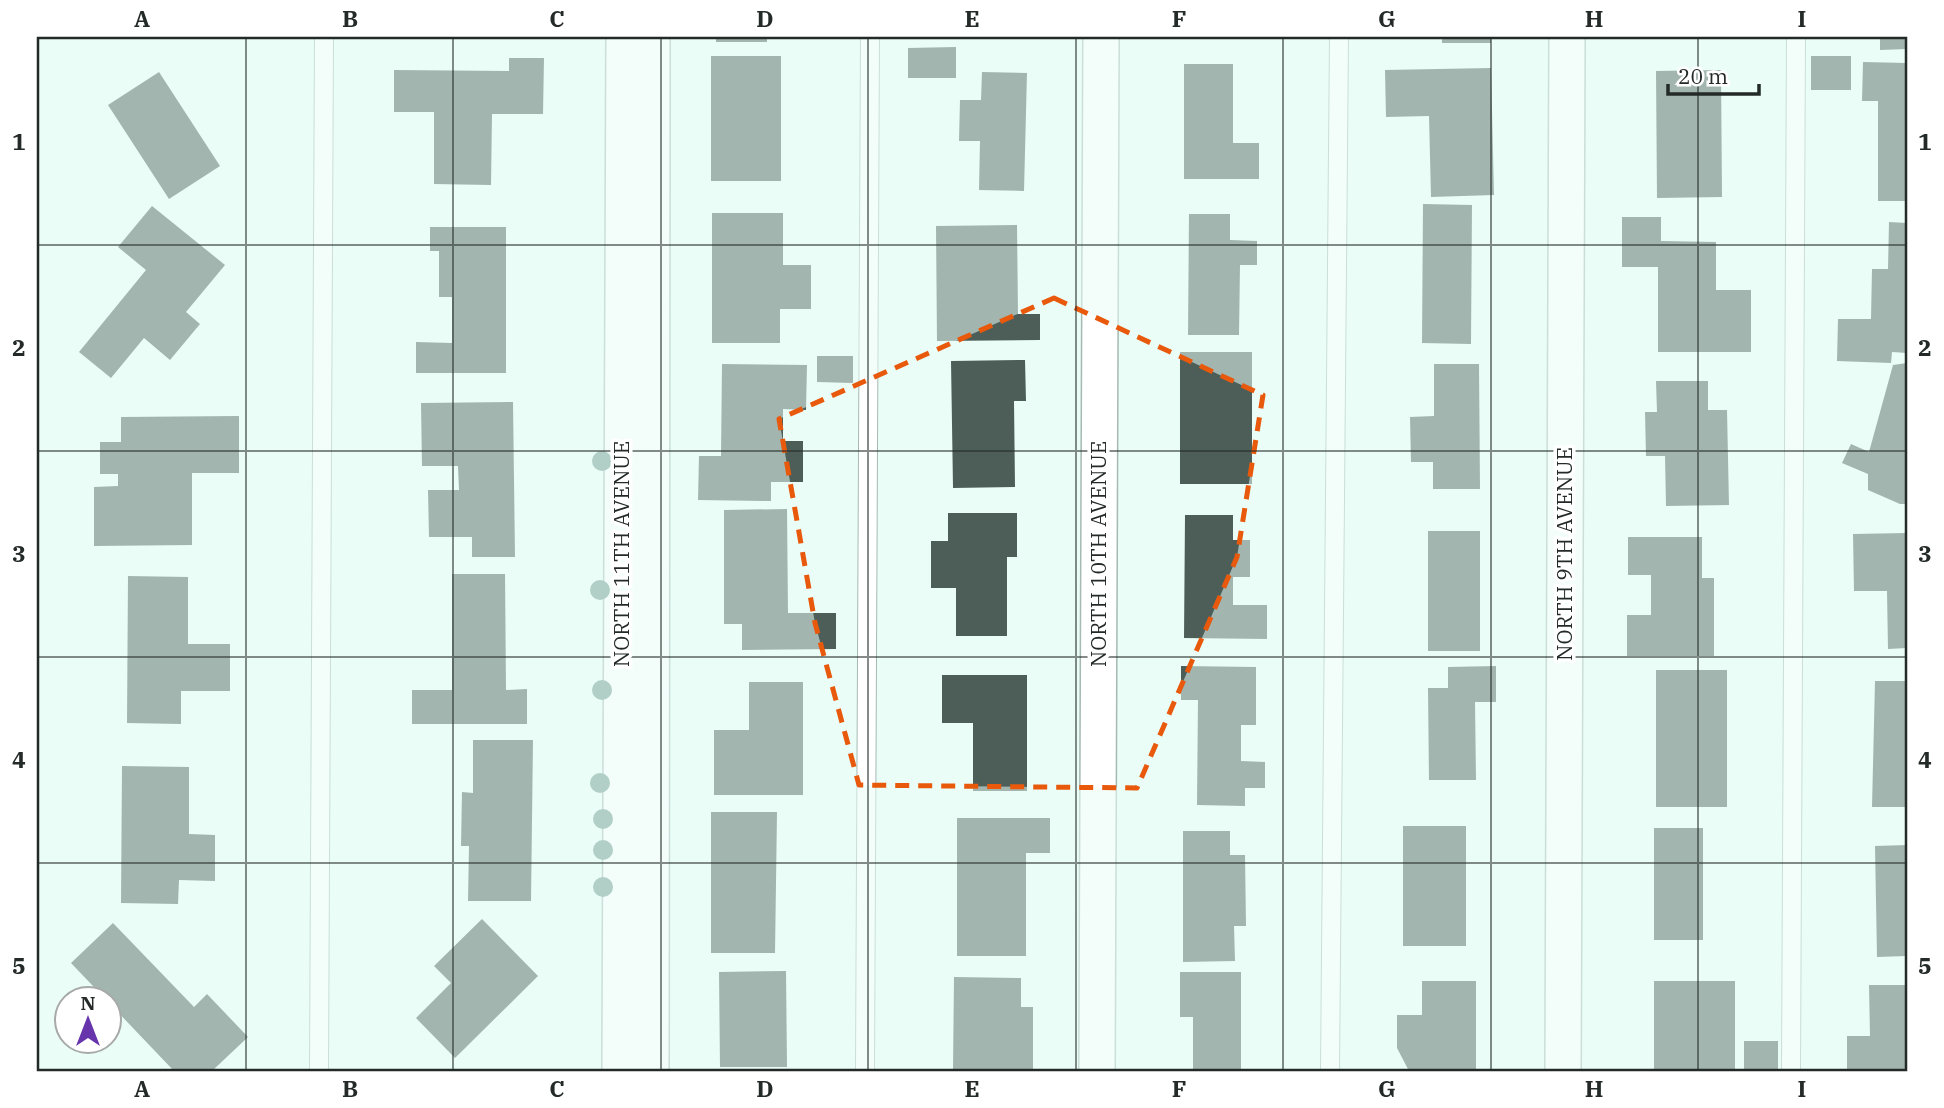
<svg xmlns="http://www.w3.org/2000/svg" width="1944" height="1108" font-family="'IBM Plex Serif',serif">
	<style>
		.building { fill: #4d5e58 }
		.lines { fill: none; stroke-linecap: round; stroke-linejoin: round }
		.service-casing { stroke: #a6b9b3; stroke-width: 20 }
		.minor-casing { stroke: #a6b9b3; stroke-width: 38 }
		.service { stroke: #fff; stroke-width: 18 }
		.minor { stroke: #fff; stroke-width: 35 }
		.tree { fill: #6e988d }
		.marked { fill: none; stroke: #e8590c; stroke-width: 5; stroke-dasharray: 14 9; stroke-linejoin: round }
		.grid { fill: none; stroke: #232a28; stroke-width: 2; stroke-opacity: 0.55 }
		.labels { text-anchor: middle; stroke-width: 7; stroke-linejoin: round; paint-order: stroke }
		.street-label { font-size: 21px; fill: #232a28; stroke: #fff }
		.neatline { fill: none; stroke: #232a28; stroke-width: 2.5 }
		.grid-label { font-size: 23px; text-anchor: middle; font-weight: bold; fill: #232a28 }
	</style>
	<rect width="100%" height="100%" fill="#eafef7"/>
	<path class="building" d="M 716,37 L 767,37 L 767,42 L 716,42 Z
		M 1442,37 L 1491,37 L 1491,43 L 1442,43 Z
		M 1880,37 L 1907,37 L 1907,49 L 1880,50 Z
		M 956,47 L 956,78 L 908,78 L 908,48 Z
		M 711,56 L 781,56 L 781,181 L 711,181 Z
		M 1811,56 L 1851,56 L 1851,90 L 1811,90 Z
		M 509,58 L 544,58 L 543,114 L 492,114 L 491,185 L 434,184 L 434,112 L 394,112 L 394,70 L 509,71 Z
		M 1863,62 L 1907,63 L 1907,201 L 1878,201 L 1878,101 L 1862,101 Z
		M 1184,64 L 1233,64 L 1233,143 L 1259,143 L 1259,179 L 1184,179 Z
		M 1491,68 L 1494,195 L 1431,197 L 1429,116 L 1386,117 L 1385,70 Z
		M 1721,70 L 1722,197 L 1657,198 L 1656,71 Z
		M 159,72 L 220,166 L 169,199 L 108,105 Z
		M 982,72 L 1027,73 L 1024,191 L 979,190 L 980,141 L 959,141 L 960,100 L 981,100 Z
		M 1423,204 L 1472,205 L 1471,344 L 1422,343 Z
		M 152,206 L 225,265 L 186,312 L 200,324 L 170,360 L 144,338 L 111,378 L 79,352 L 146,270 L 118,247 Z
		M 712,213 L 783,213 L 783,265 L 811,265 L 811,309 L 780,309 L 780,343 L 712,343 Z
		M 1189,214 L 1230,214 L 1230,240 L 1257,241 L 1257,265 L 1240,265 L 1239,335 L 1188,335 Z
		M 1622,217 L 1661,217 L 1661,241 L 1716,242 L 1716,290 L 1751,290 L 1751,352 L 1658,352 L 1658,267 L 1622,267 Z
		M 1889,222 L 1907,223 L 1907,353 L 1892,352 L 1891,363 L 1837,361 L 1838,319 L 1871,319 L 1872,269 L 1888,269 Z
		M 1017,225 L 1018,314 L 1040,314 L 1040,340 L 937,341 L 936,226 Z
		M 430,227 L 506,227 L 506,373 L 416,373 L 416,342 L 452,343 L 452,297 L 439,297 L 439,251 L 430,251 Z
		M 1180,352 L 1252,352 L 1252,484 L 1180,484 Z
		M 817,356 L 853,356 L 853,383 L 817,382 Z
		M 1025,360 L 1026,401 L 1014,401 L 1015,487 L 953,488 L 951,361 Z
		M 1907,363 L 1907,504 L 1900,504 L 1868,490 L 1868,474 L 1842,463 L 1851,444 L 1869,452 L 1893,365 Z
		M 722,364 L 807,365 L 806,410 L 783,409 L 783,441 L 803,441 L 803,482 L 771,482 L 771,501 L 698,500 L 699,456 L 721,456 Z
		M 1434,364 L 1479,364 L 1480,489 L 1433,489 L 1433,462 L 1411,462 L 1410,417 L 1434,416 Z
		M 1656,381 L 1708,381 L 1708,410 L 1727,410 L 1729,505 L 1666,506 L 1665,456 L 1646,456 L 1645,412 L 1657,412 Z
		M 513,402 L 515,557 L 472,557 L 472,537 L 429,537 L 428,490 L 459,490 L 458,466 L 422,466 L 421,403 Z
		M 239,416 L 239,473 L 192,473 L 192,545 L 94,546 L 94,487 L 118,486 L 118,474 L 100,474 L 100,442 L 121,442 L 121,417 Z
		M 787,509 L 788,613 L 836,613 L 836,649 L 742,650 L 742,624 L 724,624 L 724,510 Z
		M 948,513 L 1017,513 L 1017,557 L 1007,557 L 1007,636 L 956,636 L 956,588 L 931,588 L 931,541 L 948,541 Z
		M 1185,515 L 1233,515 L 1233,540 L 1250,540 L 1250,577 L 1233,577 L 1233,605 L 1267,605 L 1267,639 L 1184,638 Z
		M 1428,531 L 1480,531 L 1480,651 L 1428,651 Z
		M 1907,533 L 1907,648 L 1888,649 L 1887,591 L 1854,591 L 1853,534 Z
		M 1628,537 L 1702,537 L 1702,578 L 1714,578 L 1714,656 L 1627,656 L 1627,615 L 1651,615 L 1651,575 L 1628,575 Z
		M 452,574 L 505,574 L 506,690 L 527,689 L 527,724 L 412,724 L 412,690 L 452,690 Z
		M 128,576 L 188,577 L 188,644 L 230,644 L 230,691 L 181,691 L 181,724 L 127,723 Z
		M 1181,666 L 1256,667 L 1256,725 L 1241,725 L 1241,761 L 1265,762 L 1265,788 L 1245,788 L 1245,806 L 1197,805 L 1198,700 L 1181,700 Z
		M 1496,666 L 1496,702 L 1475,702 L 1476,780 L 1429,780 L 1428,688 L 1448,688 L 1448,667 Z
		M 1656,670 L 1727,670 L 1727,807 L 1656,807 Z
		M 942,675 L 1027,675 L 1027,791 L 973,791 L 973,723 L 942,723 Z
		M 1875,681 L 1907,681 L 1907,807 L 1872,807 Z
		M 749,682 L 803,682 L 803,795 L 714,795 L 714,730 L 749,730 Z
		M 473,740 L 533,740 L 531,901 L 468,901 L 469,846 L 461,846 L 462,792 L 473,793 Z
		M 122,766 L 189,767 L 189,834 L 215,835 L 215,881 L 179,880 L 178,904 L 121,903 Z
		M 711,812 L 777,812 L 775,953 L 711,953 Z
		M 957,818 L 1050,818 L 1050,853 L 1026,853 L 1026,956 L 957,956 Z
		M 1403,826 L 1466,826 L 1466,946 L 1403,946 Z
		M 1654,828 L 1703,828 L 1703,940 L 1654,940 Z
		M 1183,831 L 1230,831 L 1230,855 L 1245,855 L 1246,926 L 1234,926 L 1235,961 L 1183,962 Z
		M 1907,845 L 1907,956 L 1877,957 L 1875,846 Z
		M 482,919 L 538,976 L 455,1058 L 416,1018 L 451,983 L 434,966 Z
		M 113,923 L 194,1007 L 207,994 L 248,1037 L 212,1071 L 174,1071 L 71,963 Z
		M 786,971 L 787,1067 L 720,1067 L 719,972 Z
		M 1180,972 L 1241,972 L 1241,1071 L 1193,1071 L 1193,1017 L 1180,1017 Z
		M 954,977 L 1021,978 L 1021,1007 L 1033,1007 L 1033,1070 L 953,1069 Z
		M 1422,981 L 1476,981 L 1476,1071 L 1409,1071 L 1397,1048 L 1397,1015 L 1422,1015 Z
		M 1654,981 L 1735,981 L 1735,1071 L 1654,1071 Z
		M 1869,985 L 1907,985 L 1906,1071 L 1847,1071 L 1847,1036 L 1870,1036 Z
		M 1744,1041 L 1778,1041 L 1778,1071 L 1744,1071 Z"/>
	<g class="lines">
		<g class="service-casing">
			<path id="service" d="M 319,1071 L 324,37
				M 865,1071 L 870,37
				M 1330,1071 L 1339,37
				M 1791,1071 L 1796,37"/>
		</g>
		<g class="minor-casing">
			<path id="minor" d="M 620,1071 L 624,37
				M 651,1071 L 652,37
				M 1097,1071 L 1101,37
				M 1563,1071 L 1567,37"/>
		</g>
		<use href="#service" class="service"/>
		<use href="#minor" class="minor"/>
	</g>
	<g class="tree">
		<circle cx="602" cy="461" r="10"/>
		<circle cx="600" cy="590" r="10"/>
		<circle cx="602" cy="690" r="10"/>
		<circle cx="600" cy="783" r="10"/>
		<circle cx="603" cy="819" r="10"/>
		<circle cx="603" cy="850" r="10"/>
		<circle cx="603" cy="887" r="10"/>
	</g>
	<path d="M0 0H1944V1108H0ZM 1054,298 L 1263,395 L 1237,557 L 1137,788 L 859,785 L 815,623 L 779,419 Z" fill="#eafef7" fill-opacity=".55" fill-rule="evenodd"/>
	<path class="marked" d="M 1054,298 L 1263,395 L 1237,557 L 1137,788 L 859,785 L 815,623 L 779,419 Z"/>
	<path class="grid" d="M 246,37 L 246,1071M 453,37 L 453,1071M 661,37 L 661,1071M 868,37 L 868,1071M 1076,37 L 1076,1071M 1283,37 L 1283,1071M 1491,37 L 1491,1071M 1698,37 L 1698,1071M 37,245 L 1907,245M 37,451 L 1907,451M 37,657 L 1907,657M 37,863 L 1907,863"/>
	<g class="labels">
		<g class="street-label">
			<text transform="translate(622 554) rotate(-90)" y="7">NORTH 11TH AVENUE</text>
			<text transform="translate(1099 554) rotate(-90)" y="7">NORTH 10TH AVENUE</text>
			<text transform="translate(1565 554) rotate(-90)" y="7">NORTH 9TH AVENUE</text>
		</g>
	</g>
	<rect width="1944" height="1108" fill="none" stroke="#ffffff" stroke-width="77"/>
	<g transform="translate(88 1020)"><circle r="33" fill="#ffffff" stroke="#a7aaa9" stroke-width="2"/>
	<path d="M0-5L12 26L0 18L-12 26Z" fill="#6834ab"/>
	<text y="-10" font-size="19" font-weight="bold" text-anchor="middle" fill="#232a28">N</text>
	</g>
	<path d="M1668 84v10h91v-10" fill="none" stroke="#232a28" stroke-width="3.5"/>
	<text x="1678" y="84" font-size="21" fill="#232a28" stroke="#ffffff" stroke-width="5" paint-order="stroke">20 m</text>
	<rect x="38" y="38" width="1868" height="1032" class="neatline"/>
	<g class="grid-label">
		<text x="142" y="27">A</text>
		<text x="350" y="27">B</text>
		<text x="557" y="27">C</text>
		<text x="765" y="27">D</text>
		<text x="972" y="27">E</text>
		<text x="1179" y="27">F</text>
		<text x="1387" y="27">G</text>
		<text x="1594" y="27">H</text>
		<text x="1802" y="27">I</text>
		<text x="19" y="150">1</text>
		<text x="1925" y="150">1</text>
		<text x="19" y="356">2</text>
		<text x="1925" y="356">2</text>
		<text x="19" y="562">3</text>
		<text x="1925" y="562">3</text>
		<text x="19" y="768">4</text>
		<text x="1925" y="768">4</text>
		<text x="19" y="974">5</text>
		<text x="1925" y="974">5</text>
		<text x="142" y="1097">A</text>
		<text x="350" y="1097">B</text>
		<text x="557" y="1097">C</text>
		<text x="765" y="1097">D</text>
		<text x="972" y="1097">E</text>
		<text x="1179" y="1097">F</text>
		<text x="1387" y="1097">G</text>
		<text x="1594" y="1097">H</text>
		<text x="1802" y="1097">I</text>
	</g>
</svg>
